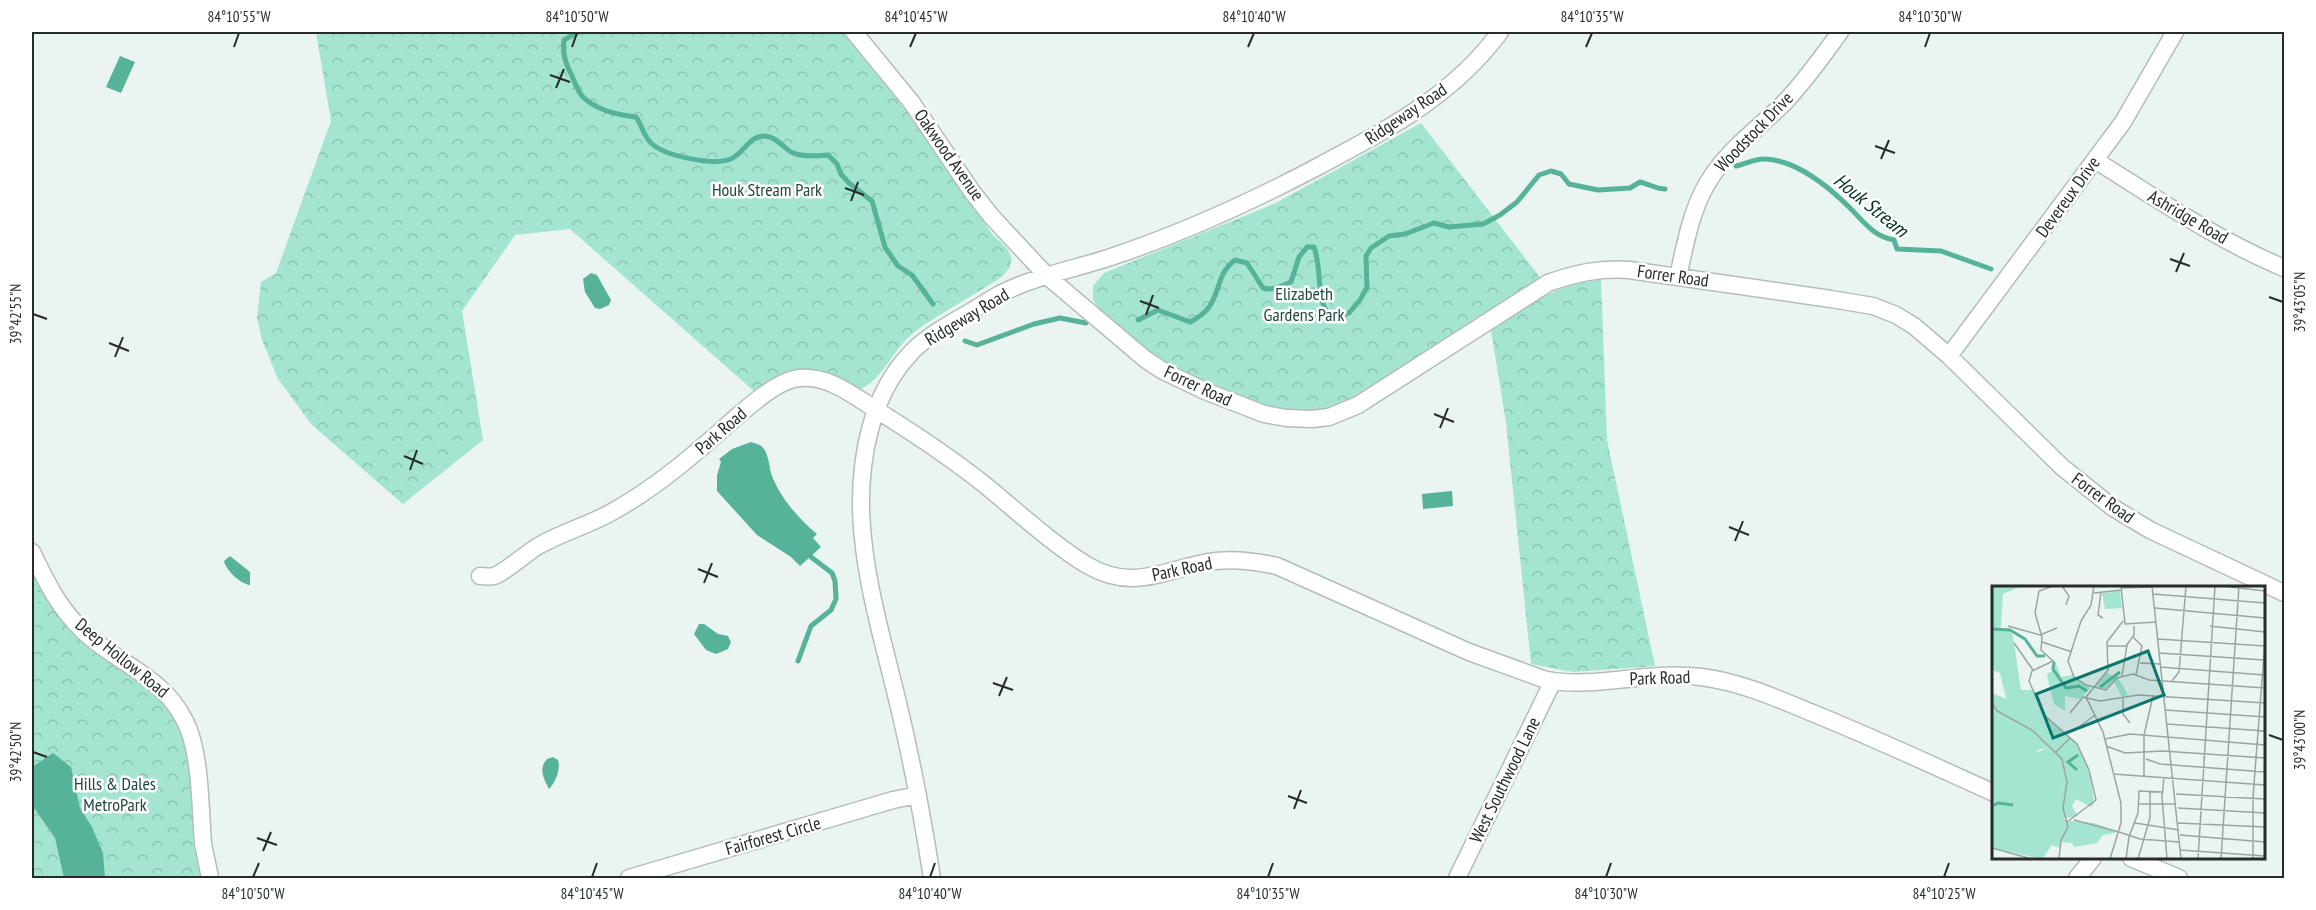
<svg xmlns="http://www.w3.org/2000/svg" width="2316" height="910" font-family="'PT Sans Narrow',sans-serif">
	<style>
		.grass { fill: url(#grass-dots) }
		.park { fill: url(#park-crowns) }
		.water { fill: #56b399 }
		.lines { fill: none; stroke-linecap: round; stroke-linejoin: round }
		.stream { stroke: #56b399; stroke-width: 5 }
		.minor-casing { stroke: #b4bdba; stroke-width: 19 }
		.minor { stroke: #fff; stroke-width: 16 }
		.ticks { fill: none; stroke: #272b2a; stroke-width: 2 }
		.labels { text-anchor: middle; stroke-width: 5; stroke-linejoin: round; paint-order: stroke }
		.street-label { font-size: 18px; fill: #272b2a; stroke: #fff }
		.park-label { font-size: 18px; fill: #1f483d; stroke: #fff }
		.water-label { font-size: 20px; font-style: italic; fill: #063328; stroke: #fff }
		.inset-river { fill: none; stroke: #56b399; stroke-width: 3 }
		.inset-road { fill: none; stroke: #9ca4a1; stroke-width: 1.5 }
		.view { fill: #0f766e; fill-opacity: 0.15; stroke: #0f766e; stroke-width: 3 }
		.inset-edge { fill: none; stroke: #272b2a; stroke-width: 3 }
		.neatline { fill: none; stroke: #272b2a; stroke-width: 2 }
		.ticks-label { font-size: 15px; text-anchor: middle; fill: #272b2a }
	</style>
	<defs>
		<pattern id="grass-dots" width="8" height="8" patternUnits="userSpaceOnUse" patternTransform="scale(1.5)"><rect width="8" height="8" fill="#a3e5d0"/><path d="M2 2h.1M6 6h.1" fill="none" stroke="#8cc5b3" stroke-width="1.8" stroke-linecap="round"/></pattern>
		<pattern id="park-crowns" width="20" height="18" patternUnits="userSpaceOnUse" patternTransform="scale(1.5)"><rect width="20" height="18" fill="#a3e5d0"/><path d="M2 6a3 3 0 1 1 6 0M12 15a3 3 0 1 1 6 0" fill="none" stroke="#8cc5b3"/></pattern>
	</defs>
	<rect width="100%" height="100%" fill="#eaf4f0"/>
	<path class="grass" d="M 32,552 L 54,598 L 32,606 Z"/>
	<path class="park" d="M 316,32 L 844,32 L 863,58 L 917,124 L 992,234 C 999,241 1014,251 1011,263 C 1008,277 986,286 976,293 C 955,306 933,318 913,333 C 893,349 882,381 860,389 L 831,376 L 755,392 L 570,229 L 515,235 L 462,311 L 483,440 L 403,504 L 312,425 L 278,379 L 262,340 L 257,318 L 261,282 L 276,273 L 331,121 Z
		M 1421,123 L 1542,280 L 1366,391 L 1336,406 L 1314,413 L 1255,404 L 1159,360 L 1105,317 L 1093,300 L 1093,286 L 1104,273 L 1274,204 Z
		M 1601,278 L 1607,440 L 1655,666 L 1573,672 L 1531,664 L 1506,423 L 1491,330 C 1531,302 1553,287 1601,278 Z
		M 54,598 L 186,722 L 210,878 L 32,878 L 32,606 Z"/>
	<path class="water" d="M 120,56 L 135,62 L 121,93 L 106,87 Z
		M 591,273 L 597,275 L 611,300 L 609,305 L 600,309 L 595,308 L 585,292 L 583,279 Z
		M 751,442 C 757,444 760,444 764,449 C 769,456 769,468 772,476 C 781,499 799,519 817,534 L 813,538 L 821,547 L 800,566 L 791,557 L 757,535 L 717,491 L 717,475 L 721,462 L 719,459 L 732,449 Z
		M 1452,491 L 1453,506 L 1423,509 L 1422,494 Z
		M 230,556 L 250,572 L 250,585 C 241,584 226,571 224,561 Z
		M 699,624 L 704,624 L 718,634 L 728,636 L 731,642 L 728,649 L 716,654 L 706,650 L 694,634 Z
		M 53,753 L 71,767 L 80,808 L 92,827 L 103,853 L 105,878 L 64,878 L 55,838 L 32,805 L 32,767 Z
		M 553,757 L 558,760 C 561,769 555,783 549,789 C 544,779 538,769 547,759 Z"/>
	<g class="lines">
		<path class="stream" d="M 578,32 L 564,40 C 562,54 566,64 572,76 C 575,83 578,92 583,97 C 596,110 618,115 636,117 C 642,125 643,136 652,144 C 666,156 713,166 731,159 C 744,153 749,136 764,136 C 775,136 783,147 791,152 C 800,157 818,156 828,155 L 837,164 L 841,174 L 849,183 L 872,201 L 885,247 L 898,266 L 912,275 L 933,304
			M 1736,166 C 1745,164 1755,159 1763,159 C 1795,159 1829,187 1850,208 C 1864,222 1873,236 1894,240 L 1897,249 L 1941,251 L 1991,269
			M 1138,320 L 1158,310 L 1190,322 C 1226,304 1210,279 1235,260 L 1247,263 L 1263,288 C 1274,291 1281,286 1291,282 L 1299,257 L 1307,247 L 1314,247 C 1322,269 1316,293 1327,313 L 1337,316 L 1349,313 L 1360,300 L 1367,287 L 1366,256 L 1371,248 L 1389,236 L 1405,234 L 1434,223 L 1449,227 L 1483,224 L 1500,215 L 1517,202 L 1539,175 L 1551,171 L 1561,174 L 1569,184 L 1598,190 L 1630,188 L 1640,182 C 1649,184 1656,189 1665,189
			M 965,341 L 977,345 L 1034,324 L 1060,318 L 1086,323
			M 798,661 L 811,626 L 831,610 L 836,599 L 835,581 L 832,573 L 811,557"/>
		<g class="minor-casing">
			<path id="minor" d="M 854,32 L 912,103 L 973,193 L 992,217 L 1047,276 L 1145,359 L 1163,371 L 1205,391 L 1264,414 L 1286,418 L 1312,419 L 1329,417 L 1358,405 L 1548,283 C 1576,273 1599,268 1629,270 L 1831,299 L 1873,306 L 1896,315 L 1914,326 L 1949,356 L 2062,467 L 2112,507 L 2150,530 L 2284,593
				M 2095,160 C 2157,199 2217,240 2284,268
				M 1678,277 C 1686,241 1692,203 1714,173 C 1734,145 1762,125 1786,101 C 1806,79 1823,56 1840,32
				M 1949,356 L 2123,122 L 2175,32
				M 32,552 C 47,583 58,607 84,632 C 118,664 163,676 185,721 C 201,752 200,807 203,843 C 205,855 208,867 210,878
				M 480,576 C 484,576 490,577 494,576 C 506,572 527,552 540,545 C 563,532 589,525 612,512 C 657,487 695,454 733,420 C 748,407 775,383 794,379 C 825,372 854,396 878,411 C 915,434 951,458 985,485 C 1018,512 1051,543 1087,565 C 1132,592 1164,570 1208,562 C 1231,558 1254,561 1277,566 L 1469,652 L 1546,680 C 1597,689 1650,670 1701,677 C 1740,682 1774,697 1810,712 C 1872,737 1932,765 1994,793
				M 2131,858 L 2179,878
				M 629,878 L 893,800 L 918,795
				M 932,878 C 923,820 912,761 898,703 C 883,640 863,576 861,510 C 860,457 871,396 909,355 C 922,340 941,329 958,319 C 972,311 986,302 1000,294 C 1035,276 1075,269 1111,257 C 1183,233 1253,201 1319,166 C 1388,129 1453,96 1500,32
				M 1457,878 L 1553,681
				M 2077,878 L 2093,858"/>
		</g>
		<use href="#minor" class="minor"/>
	</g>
	<path class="ticks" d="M 234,47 L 239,33M 572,47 L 577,33M 910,47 L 916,33M 1248,47 L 1254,33M 1586,47 L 1592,33M 1925,47 L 1930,33M 550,75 L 570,82M 556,88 L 564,69M 1875,146 L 1895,153M 1881,159 L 1889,140M 845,188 L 864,195M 851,201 L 858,182M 2170,259 L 2190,266M 2176,272 L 2184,253M 2269,297 L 2283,302M 1140,301 L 1159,308M 33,314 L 47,319M 1146,315 L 1153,295M 109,343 L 129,351M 115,357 L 123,337M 1434,414 L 1454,422M 1440,428 L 1448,408M 404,456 L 423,464M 410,470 L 417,450M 1729,527 L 1749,535M 1735,541 L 1743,521M 698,569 L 718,577M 704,583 L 712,563M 993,683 L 1013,690M 999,696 L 1007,677M 2269,735 L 2283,740M 33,752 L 47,757M 1288,796 L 1307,803M 1294,809 L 1301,790M 257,838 L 277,845M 263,851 L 271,832M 253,877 L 259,863M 592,877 L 597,863M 930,877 L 935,863M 1268,877 L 1273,863M 1606,877 L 1611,863M 1944,877 L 1949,863"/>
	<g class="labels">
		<g class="street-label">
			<text transform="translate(1406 114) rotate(-34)" y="6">Ridgeway Road</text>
			<text transform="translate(1754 132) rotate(-46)" y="6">Woodstock Drive</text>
			<text transform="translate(949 155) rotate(55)" y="6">Oakwood Avenue</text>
			<text transform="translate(2068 197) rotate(-54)" y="6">Devereux Drive</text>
			<text transform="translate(2188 217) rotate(30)" y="6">Ashridge Road</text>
			<text transform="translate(1673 276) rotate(8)" y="6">Forrer Road</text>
			<text transform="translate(967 317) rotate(-31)" y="6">Ridgeway Road</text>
			<text transform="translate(1198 386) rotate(25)" y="6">Forrer Road</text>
			<text transform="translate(721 431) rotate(-41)" y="6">Park Road</text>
			<text transform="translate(2103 498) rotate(36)" y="6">Forrer Road</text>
			<text transform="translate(1182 569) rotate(-12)" y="6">Park Road</text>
			<text transform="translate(122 658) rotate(39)" y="6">Deep Hollow Road</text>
			<text transform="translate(1660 678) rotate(-2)" y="6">Park Road</text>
			<text transform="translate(1505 780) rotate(-64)" y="6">West Southwood Lane</text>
			<text transform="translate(773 836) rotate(-16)" y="6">Fairforest Circle</text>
		</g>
		<g class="park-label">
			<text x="767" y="196">Houk Stream Park</text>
			<text x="1304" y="300">Elizabeth<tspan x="1304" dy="21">Gardens Park</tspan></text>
			<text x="115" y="790">Hills &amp; Dales<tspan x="115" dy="21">MetroPark</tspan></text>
		</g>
		<g class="water-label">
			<text transform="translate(1871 205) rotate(39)" y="7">Houk Stream</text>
		</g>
	</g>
	<g transform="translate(1992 586)">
		<rect width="273" height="273" fill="#eaf4f0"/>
		<path d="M 0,0 L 30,0 L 11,8 L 9,42 L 16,42 L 21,50 L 29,104 L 41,104 L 58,136 L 47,145 L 21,116 L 15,116 L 8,87 L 0,84 ZM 0,127 L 13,132 L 46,166 L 55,162 L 67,170 L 63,175 L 70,197 L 67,223 L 76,239 L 68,262 L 60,259 L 50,273 L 0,262 Z" fill="#a3e5d0"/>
		<path d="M 128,5 L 130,22 L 113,23 L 110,7 ZM 62,73 L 69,91 L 81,89 L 98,102 L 88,113 L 73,110 L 73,125 L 62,118 L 57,98 L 55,88 L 60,85 ZM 115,87 L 126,92 L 136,109 L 130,111 L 122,96 L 115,103 L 102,100 ZM 0,107 L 21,116 L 47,144 L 58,136 L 85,157 L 99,192 L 102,218 L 99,221 L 84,213 L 80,220 L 86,230 L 71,232 L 67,223 L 70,197 L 63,192 L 63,174 L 67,170 L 55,162 L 40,165 L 13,132 L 0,127 ZM 77,235 L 102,237 L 127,246 L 111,249 L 105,257 L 82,261 L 80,257 L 69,256 Z" fill="#a3e5d0"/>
		<path class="inset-river" d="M 0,43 L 18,44 L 33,53 L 45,70 L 53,70M 62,76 L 61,83 L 74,102 L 87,100 L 95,105M 108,101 L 128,86M 85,184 L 76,176 L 86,169M 0,220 L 6,217 L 21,219"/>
		<path class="inset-road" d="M 61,0 L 47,5 L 43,27 L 50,51 L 49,64 L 61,75 L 40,85 L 37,95 L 52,129 L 85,158 L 97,184 L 104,214 L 75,236M 70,0 L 77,10 L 74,19M 102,0 L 99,19 L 89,35 L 76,75 L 82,91 L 94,99 L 114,104 L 125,92 L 141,88 L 157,94 L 273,102M 129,0 L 133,38 L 164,36M 160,0 L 189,273M 230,0 L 273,5M 129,2 L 160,1M 109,6 L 106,29 L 111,32M 102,7 L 130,4M 161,8 L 273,17M 163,22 L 273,32M 16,40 L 48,49 L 65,42M 218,40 L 273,46M 141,51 L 150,60 L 144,89M 166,53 L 273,60M 50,56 L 80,66M 22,57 L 41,84M 115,60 L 134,60 L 142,49 L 142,40M 167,67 L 272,74M 148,77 L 168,78M 168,81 L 272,89M 130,90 L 135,59M 180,95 L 187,86 L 194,0M 131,112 L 131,128 L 138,137M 0,117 L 5,125 L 40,144 L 70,173 L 75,196 L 71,222 L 76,241 L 69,254 L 67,273M 173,124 L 273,131M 78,127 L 91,111 L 108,115 L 146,109 L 273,117M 175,138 L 273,145M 87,141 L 103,129M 113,153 L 138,148 L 273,159M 114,160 L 133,167 L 171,165 L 273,172M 64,166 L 78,152M 154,173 L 168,178 L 273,186M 121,188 L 273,199M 152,190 L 152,149 L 161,110M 172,191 L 170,211 L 175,273M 184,208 L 273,213M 147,218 L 183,218M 186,222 L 273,227M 82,234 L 127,246M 143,237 L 187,244M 186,237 L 273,241M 127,246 L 148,253 L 187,256M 188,249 L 273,256M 0,262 L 40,273M 188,264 L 273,270M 118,273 L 129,237 L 129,217 L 111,146 L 94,111 L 116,84 L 115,56 L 131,35M 134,273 L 137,251 L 146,227 L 147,205 L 170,206M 146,273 L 158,232 L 158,205M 206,273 L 223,0M 229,273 L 247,0M 261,273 L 261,211 L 273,56"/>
		<path class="view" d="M 156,65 L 172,109 L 61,152 L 44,108 Z"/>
		<rect width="273" height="273" class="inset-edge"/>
	</g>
	<rect width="2316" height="910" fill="none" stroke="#ffffff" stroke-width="66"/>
	<rect x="33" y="33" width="2250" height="844" class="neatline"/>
	<g class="ticks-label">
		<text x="239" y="22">84°10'55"W</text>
		<text x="577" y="22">84°10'50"W</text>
		<text x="916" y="22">84°10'45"W</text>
		<text x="1254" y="22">84°10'40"W</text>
		<text x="1592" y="22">84°10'35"W</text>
		<text x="1930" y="22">84°10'30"W</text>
		<text transform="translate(2300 302) rotate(-90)" y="5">39°43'05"N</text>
		<text transform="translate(16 314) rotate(-90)" y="5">39°42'55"N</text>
		<text transform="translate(2300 740) rotate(-90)" y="5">39°43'00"N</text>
		<text transform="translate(16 752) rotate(-90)" y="5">39°42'50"N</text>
		<text x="253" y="899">84°10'50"W</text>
		<text x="592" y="899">84°10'45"W</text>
		<text x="930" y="899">84°10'40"W</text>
		<text x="1268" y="899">84°10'35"W</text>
		<text x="1606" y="899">84°10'30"W</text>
		<text x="1944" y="899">84°10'25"W</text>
	</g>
</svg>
